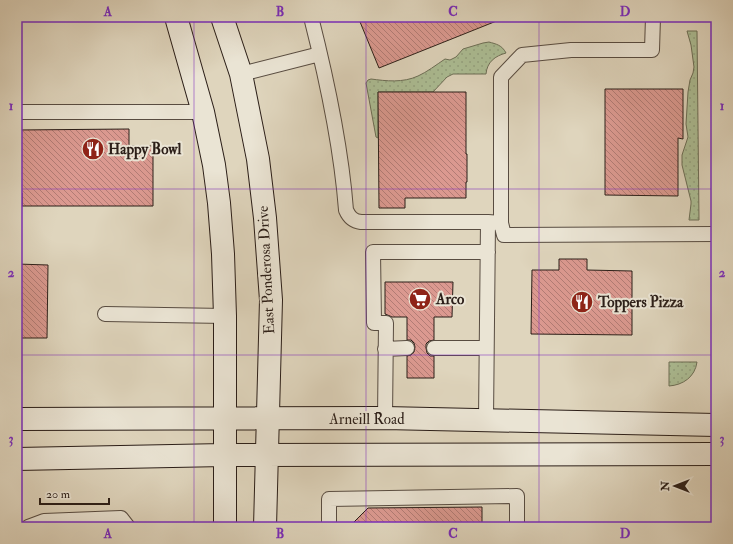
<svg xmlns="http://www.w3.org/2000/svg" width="733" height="544" font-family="'IM FELL Double Pica',serif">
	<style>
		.grass { fill: url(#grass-dots); stroke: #6c6e56 }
		.building { fill: url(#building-back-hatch); stroke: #2b1e18 }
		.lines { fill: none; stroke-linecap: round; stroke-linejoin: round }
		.lane-casing { stroke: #584c41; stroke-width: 16 }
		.secondary-casing { stroke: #2b1e18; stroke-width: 24 }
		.lane { stroke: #eae4d4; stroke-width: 14 }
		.secondary { stroke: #eae4d4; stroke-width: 22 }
		.grid { fill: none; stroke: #7b2cbf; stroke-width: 1; stroke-opacity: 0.55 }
		.labels { text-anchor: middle; stroke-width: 4; stroke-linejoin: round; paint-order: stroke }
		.poi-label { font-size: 15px; font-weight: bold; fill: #2b1e18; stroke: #eae4d4; text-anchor: start }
		.street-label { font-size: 15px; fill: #2b1e18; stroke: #eae4d4 }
		.neatline { fill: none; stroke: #7b2cbf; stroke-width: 1.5 }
		.grid-label { font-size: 13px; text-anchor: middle; font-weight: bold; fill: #7b2cbf }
	</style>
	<defs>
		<pattern id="grass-dots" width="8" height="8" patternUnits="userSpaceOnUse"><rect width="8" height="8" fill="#acbe95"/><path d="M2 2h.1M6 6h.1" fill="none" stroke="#94a380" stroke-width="1.8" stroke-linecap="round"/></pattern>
		<pattern id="building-back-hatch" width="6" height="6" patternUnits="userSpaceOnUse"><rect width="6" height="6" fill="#db9990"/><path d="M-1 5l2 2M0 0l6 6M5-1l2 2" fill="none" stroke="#b27c75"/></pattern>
	</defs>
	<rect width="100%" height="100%" fill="#dfd5bd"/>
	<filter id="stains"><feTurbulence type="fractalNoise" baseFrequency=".005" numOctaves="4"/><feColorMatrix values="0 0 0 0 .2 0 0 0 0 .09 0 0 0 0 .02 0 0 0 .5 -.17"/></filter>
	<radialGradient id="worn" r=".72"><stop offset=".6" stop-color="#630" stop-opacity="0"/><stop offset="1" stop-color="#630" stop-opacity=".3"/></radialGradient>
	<path class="grass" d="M 687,31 L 697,31 L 699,220 L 689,220 L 691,204 L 691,201 L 682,165 L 682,155 L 688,137 L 686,124 L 688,92 L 690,80 L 693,73 L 694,67 L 691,45 Z
		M 489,42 C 496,44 502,45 506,53 C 495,56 487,62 486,74 L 453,74 L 447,77 L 433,92 L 378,92 L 378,138 L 376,137 L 366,83 L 368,80 L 371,79 C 386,81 403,83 418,76 C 427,72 436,65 445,59 L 450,60 L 456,57 L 463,49 L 483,43 Z
		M 669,362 L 697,362 C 695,377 683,385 669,386 Z"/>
	<path class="building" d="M 358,17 L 504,17 L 504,18 L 379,68 Z
		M 605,89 L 683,89 L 683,139 L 678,138 L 678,196 L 605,195 Z
		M 378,92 L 466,92 L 466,154 L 467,154 L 467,182 L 466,182 L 466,198 L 405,198 L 405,208 L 379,208 Z
		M 129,129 L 129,146 L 153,146 L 153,206 L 22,206 L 22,193 L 17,193 L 17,130 Z
		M 559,259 L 587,259 L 587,270 L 632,271 L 632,335 L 531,334 L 532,270 L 559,270 Z
		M 17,264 L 48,265 L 47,338 L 17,338 Z
		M 385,282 L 453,282 L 452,317 L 434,317 L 434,340 L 429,341 L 426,344 L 426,348 L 427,353 L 430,356 L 434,356 L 434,378 L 407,378 L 407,356 L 411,355 L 414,352 L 415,347 L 414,343 L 411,340 L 407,340 L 407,317 L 392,317 L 390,316 L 385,314 Z
		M 482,507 L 482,527 L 349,527 L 368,508 Z"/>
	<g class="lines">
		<g class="lane-casing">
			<path id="lane" d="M 311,17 C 327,80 341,144 346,210 C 349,217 353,221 361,222 L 488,222 L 501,223
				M 653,17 L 652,50 L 571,50 L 522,55 L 501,77 L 501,223 L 504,235 L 716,234
				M 241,74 L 320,54
				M 17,112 L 203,112
				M 105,314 L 225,316
				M 434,348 L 486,348
				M 385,349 L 407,348
				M 385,418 L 386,323 L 374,323 L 373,252 L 488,252
				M 486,420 L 488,222
				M 28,527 L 44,521 L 121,518 L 128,527
				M 329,527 L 329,499 L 517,496 L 517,527"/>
		</g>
		<g class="secondary-casing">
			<path id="secondary" d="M 176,17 L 203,112 L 214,165 L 219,203 L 223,254 L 225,316 L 225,527
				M 222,17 L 241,74 L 258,159 L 265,218 L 271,300 L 265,527
				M 17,419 L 385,418 L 716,425
				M 17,459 L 224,455 L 716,454"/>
		</g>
		<use href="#lane" class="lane"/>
		<use href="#secondary" class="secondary"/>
	</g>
	<path class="grid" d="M 194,17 L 194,527M 366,17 L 366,527M 539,17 L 539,527M 17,189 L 716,189M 17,355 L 716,355"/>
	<defs>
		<g id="restaurant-disc" transform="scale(1.15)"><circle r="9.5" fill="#8f2418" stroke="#eae4d4"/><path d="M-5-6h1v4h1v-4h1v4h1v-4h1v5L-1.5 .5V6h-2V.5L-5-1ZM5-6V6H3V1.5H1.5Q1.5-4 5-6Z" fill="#fff"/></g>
		<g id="supermarket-disc" transform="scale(1.15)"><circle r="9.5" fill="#8f2418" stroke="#eae4d4"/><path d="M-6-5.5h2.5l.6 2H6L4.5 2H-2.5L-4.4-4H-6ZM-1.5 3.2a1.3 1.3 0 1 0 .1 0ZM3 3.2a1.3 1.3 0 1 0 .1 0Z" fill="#fff"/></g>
	</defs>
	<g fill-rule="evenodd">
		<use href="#restaurant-disc" x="93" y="149"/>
		<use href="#supermarket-disc" x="420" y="299"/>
		<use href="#restaurant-disc" x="582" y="302"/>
	</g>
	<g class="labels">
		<g class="poi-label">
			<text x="108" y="154">Happy Bowl</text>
			<text x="436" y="304">Arco</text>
			<text x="598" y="307">Toppers Pizza</text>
		</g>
		<g class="street-label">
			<text transform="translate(266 270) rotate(-93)" y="5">East Ponderosa Drive</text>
			<text x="367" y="424">Arneill Road</text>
		</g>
	</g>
	<rect width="733" height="544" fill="none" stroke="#dfd5bd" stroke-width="44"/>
	<g transform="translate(675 486) rotate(270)" stroke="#eae4d4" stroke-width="3" paint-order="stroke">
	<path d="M0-3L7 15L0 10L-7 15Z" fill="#2b1e18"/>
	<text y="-6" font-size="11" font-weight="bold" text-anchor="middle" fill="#2b1e18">N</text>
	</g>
	<path d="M40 498v6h69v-6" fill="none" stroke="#2b1e18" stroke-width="2"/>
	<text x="46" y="498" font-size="12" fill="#2b1e18" stroke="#eae4d4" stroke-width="3" paint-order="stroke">20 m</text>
	<rect x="22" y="22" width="689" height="500" class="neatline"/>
	<g class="grid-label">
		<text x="108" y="16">A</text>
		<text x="280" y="16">B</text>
		<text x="453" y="16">C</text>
		<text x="625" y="16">D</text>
		<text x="11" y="110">1</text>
		<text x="722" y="110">1</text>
		<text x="11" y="277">2</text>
		<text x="722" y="277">2</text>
		<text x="11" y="443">3</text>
		<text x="722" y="443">3</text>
		<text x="108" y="538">A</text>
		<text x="280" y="538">B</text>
		<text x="453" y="538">C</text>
		<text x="625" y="538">D</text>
	</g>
	<rect width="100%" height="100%" filter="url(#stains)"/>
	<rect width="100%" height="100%" fill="url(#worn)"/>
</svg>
